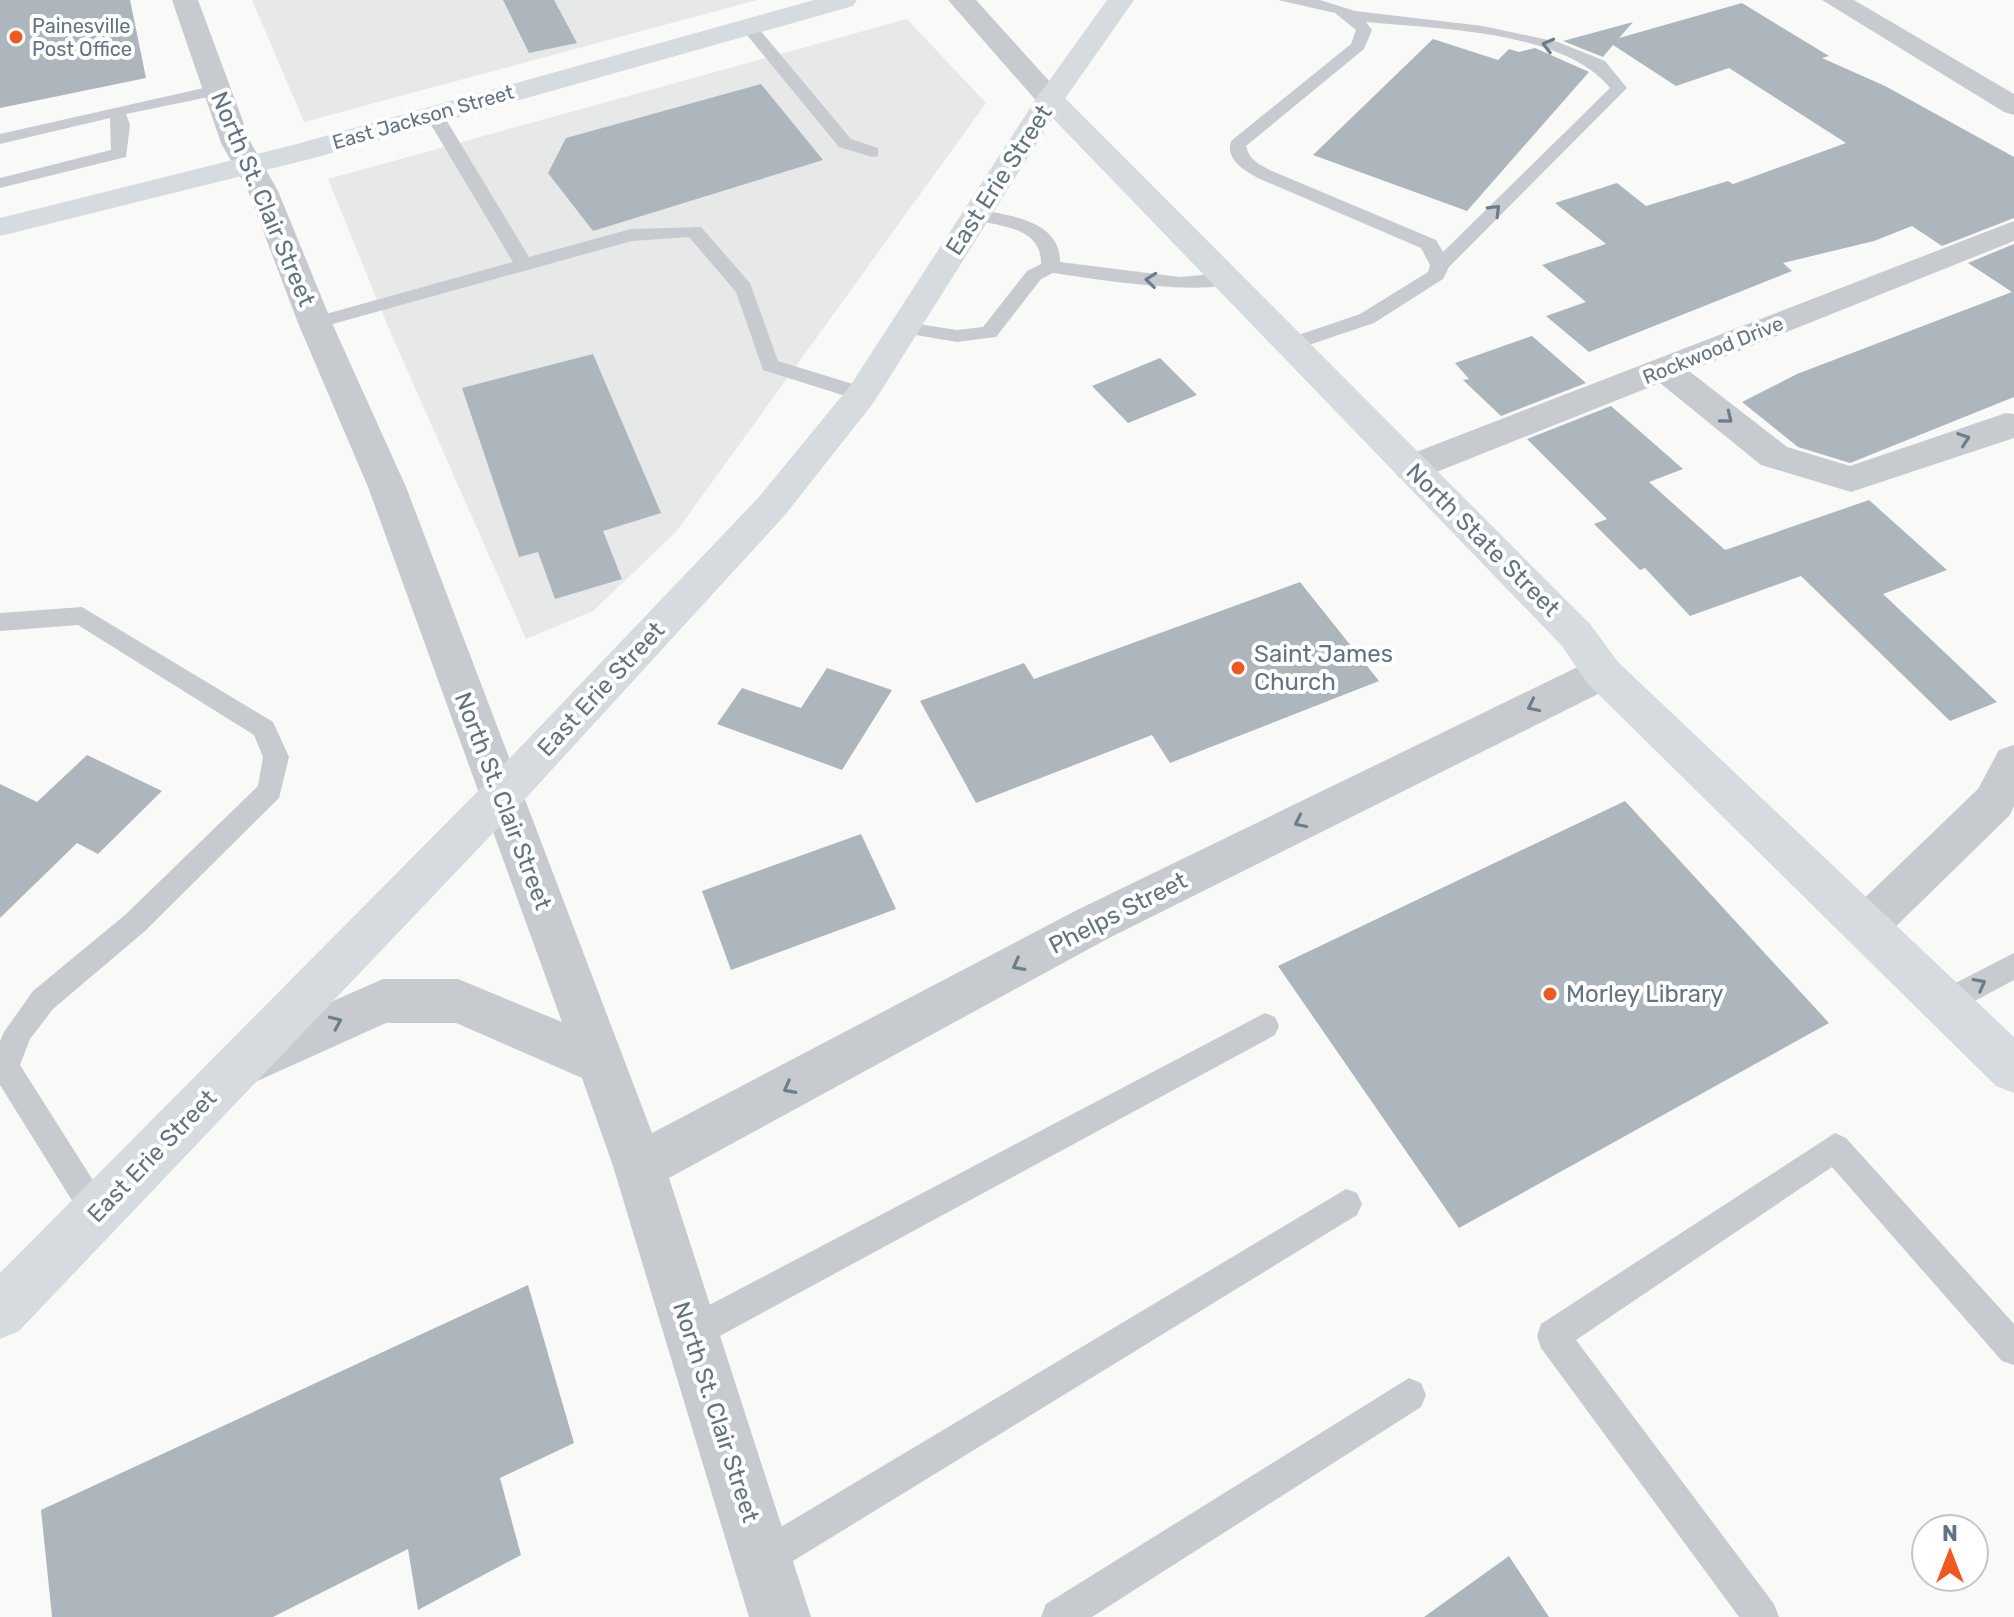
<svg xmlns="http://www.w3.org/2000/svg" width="2014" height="1617" font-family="Rubik,sans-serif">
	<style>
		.built { fill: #e7e8e8 }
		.building { fill: #adb6bc }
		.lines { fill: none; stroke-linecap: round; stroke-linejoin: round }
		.lane { fill: #c7cbcf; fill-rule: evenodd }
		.street { fill: #c7cbcf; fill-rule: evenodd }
		.secondary { fill: #d6dbdf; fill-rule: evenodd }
		.primary { fill: #d6dbdf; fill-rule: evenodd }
		.oneway { stroke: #6c7d8c }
		.poi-dot { fill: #ee5922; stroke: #fff; stroke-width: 3 }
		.labels { text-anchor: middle; stroke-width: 8; stroke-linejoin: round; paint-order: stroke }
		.far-poi-label { font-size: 20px; fill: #627484; stroke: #fff; text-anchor: start }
		.far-street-label { font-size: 20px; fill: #627484; stroke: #fff }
		.street-label { font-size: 24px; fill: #627484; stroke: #fff }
		.poi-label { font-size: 24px; fill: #627484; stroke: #fff; text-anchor: start }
	</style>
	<rect width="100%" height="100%" fill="#f9f9f7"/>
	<path class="built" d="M 252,0 L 757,0 L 304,122 Z
		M 907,19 L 986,103 L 676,532 L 593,611 L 526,639 L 389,329 L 328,179 Z"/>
	<path class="building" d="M 0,0 L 130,0 L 146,78 L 0,108 Z
		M 503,0 L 554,0 L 577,43 L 529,53 Z
		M 1742,3 L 1829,56 L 1822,58 L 1885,86 L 2014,157 L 2014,218 L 1942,246 L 1912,226 L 1874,241 L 1783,263 L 1792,271 L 1589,352 L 1546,316 L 1586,302 L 1542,265 L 1606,244 L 1555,203 L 1617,183 L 1646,206 L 1728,181 L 1733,184 L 1846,143 L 1729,68 L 1676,86 L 1613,45 L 1603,57 L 1563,41 L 1633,22 L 1619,38 Z
		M 1433,39 L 1498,60 L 1509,49 L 1519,52 L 1535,48 L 1589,72 L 1467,211 L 1313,155 Z
		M 761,84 L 823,160 L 593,231 L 548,173 L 566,138 Z
		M 2014,244 L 2014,397 L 1850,463 L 1798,447 L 1742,402 L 1797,374 L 2012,292 L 1968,263 Z
		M 1532,336 L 1586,383 L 1501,416 L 1463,380 L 1469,379 L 1455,363 Z
		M 593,354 L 661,513 L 603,531 L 622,579 L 555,599 L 538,552 L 519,557 L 462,388 Z
		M 1160,358 L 1197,395 L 1128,423 L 1092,386 Z
		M 1611,406 L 1683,469 L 1649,482 L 1725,550 L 1869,500 L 1947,570 L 1883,594 L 1997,702 L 1950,721 L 1801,576 L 1690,616 L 1645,568 L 1640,570 L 1594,524 L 1607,519 L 1527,439 Z
		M 1300,582 L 1379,681 L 1170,763 L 1152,735 L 976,803 L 920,701 L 1024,663 L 1034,679 Z
		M 827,668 L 892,690 L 842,770 L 717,724 L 742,688 L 801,708 Z
		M 87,755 L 162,791 L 98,854 L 77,843 L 0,918 L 0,784 L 37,802 Z
		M 1625,801 L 1829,1023 L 1459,1228 L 1278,966 Z
		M 861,834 L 896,909 L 731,970 L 702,891 Z
		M 528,1285 L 574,1443 L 500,1478 L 521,1555 L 418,1610 L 408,1549 L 273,1617 L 52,1617 L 41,1510 Z
		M 1509,1556 L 1549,1617 L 1424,1617 Z"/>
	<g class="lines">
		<path class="lane" d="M 1278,0 L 1320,0 L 1355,11 L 1483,26 L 1558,42 L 1605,61 L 1627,88 L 1449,267 L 1443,279 L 1374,323 L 1291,351 L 1281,345 L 1284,340 L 1360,314 L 1428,272 L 1430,265 L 1421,248 L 1260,179 C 1245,171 1225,160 1231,141 L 1351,44 L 1356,30 L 1335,13 ZM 1366,22 C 1436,29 1564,30 1610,88 L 1443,252 L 1436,240 L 1272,171 C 1260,165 1249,160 1246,146 L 1364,49 L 1372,30 Z
			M 748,21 L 754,23 L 851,139 L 878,148 L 878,156 L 872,157 L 839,147 L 742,29 L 740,26 Z
			M 217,85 L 223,86 L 223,94 L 126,114 L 130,125 L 126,157 L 0,188 L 0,178 L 111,150 L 110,118 L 0,144 L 0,134 Z
			M 433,108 L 442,113 L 529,257 L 631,229 L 701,227 L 750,283 L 778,361 L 869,389 L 872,394 L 869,399 L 855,399 L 763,370 L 736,292 L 689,237 L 632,241 L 322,327 L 308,327 L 305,323 L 308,319 L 513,262 L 424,113 Z
			M 976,209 C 1007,215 1061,220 1060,262 L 1180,277 L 1226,273 L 1236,279 C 1217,300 1084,277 1053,273 L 1041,279 L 996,337 L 957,342 L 898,332 L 895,328 L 905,322 L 957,330 L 983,327 L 1027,271 L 1041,264 C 1042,226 998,226 969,219 L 967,215 Z
			M 82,607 L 273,722 L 289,757 L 279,798 L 145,931 L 53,1009 L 30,1039 L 20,1065 L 113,1212 L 108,1223 L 97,1227 L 86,1223 L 0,1085 L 0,1041 L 4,1032 L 33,991 L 125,915 L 258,786 L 263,757 L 254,735 L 78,625 L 0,631 L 0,613 Z
			M 2014,953 L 2014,980 L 1956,1011 L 1946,1015 L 1936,1011 L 1932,1002 L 1936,993 Z
			M 1265,1013 L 1275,1017 L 1279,1026 L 1275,1035 L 703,1345 L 691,1349 L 679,1345 L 675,1333 L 679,1321 Z
			M 1835,1133 L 1846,1138 L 2014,1324 L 2014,1365 L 2002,1361 L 1832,1167 L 1576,1340 L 1774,1604 L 1779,1617 L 1739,1617 L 1541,1348 L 1537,1336 L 1541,1324 Z
			M 1346,1189 L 1357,1193 L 1362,1204 L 1357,1215 L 775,1572 L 762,1577 L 749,1572 L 744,1559 L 749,1546 Z
			M 1409,1378 L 1421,1383 L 1426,1395 L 1421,1407 L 1092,1617 L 1041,1617 L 1046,1604 Z"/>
		<path class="street" d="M 172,0 L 198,0 L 251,143 L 278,191 L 332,323 L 406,487 L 652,1133 L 1075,911 L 1588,662 L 1603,657 L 1618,662 L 1624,673 L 1618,684 L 1107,939 L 669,1178 L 811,1617 L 749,1617 L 613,1166 L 582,1078 L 456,1023 L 386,1023 L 242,1088 L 224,1081 L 217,1065 L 224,1049 L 383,979 L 458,979 L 562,1022 L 368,487 L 298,323 L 248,191 L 221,143 Z
			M 948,0 L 976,0 L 1060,93 L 1064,99 L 1060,105 L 1040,105 Z
			M 1822,0 L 1854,0 L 2014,94 L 2014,115 L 2004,112 Z
			M 2014,221 L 2014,241 L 1689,371 L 1787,447 L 1850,466 L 2006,413 L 2014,414 L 2014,438 L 1851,492 L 1761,465 L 1660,383 L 1424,477 L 1411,481 L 1398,477 L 1393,468 L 1398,459 Z
			M 2014,745 L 2014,806 L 2010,815 L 1882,940 L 1866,946 L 1850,940 L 1843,926 L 1850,912 L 1978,789 L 1999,750 Z"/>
		<path class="secondary" d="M 814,0 L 857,0 L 853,6 L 314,158 L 0,236 L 0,218 L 293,145 Z
			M 1050,90 L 1060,93 L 1590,624 L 1618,662 L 2014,1037 L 2014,1093 L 1996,1086 L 1588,684 L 1562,646 L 1040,105 L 1036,99 L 1040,93 Z"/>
		<path class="primary" d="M 1107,0 L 1134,0 L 1064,100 L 874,402 L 785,515 L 515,810 L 19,1331 L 0,1339 L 0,1273 L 485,784 L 759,497 L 850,386 L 1036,99 Z"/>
	</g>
	<defs><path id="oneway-chevron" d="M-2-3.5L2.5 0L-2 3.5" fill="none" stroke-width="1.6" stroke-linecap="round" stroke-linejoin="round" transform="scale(2)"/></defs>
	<g class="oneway">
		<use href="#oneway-chevron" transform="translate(1548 45) rotate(-166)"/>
		<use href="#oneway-chevron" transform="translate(1495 210) rotate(-45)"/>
		<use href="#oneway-chevron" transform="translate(1151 280) rotate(-174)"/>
		<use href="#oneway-chevron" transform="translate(1727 418) rotate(39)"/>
		<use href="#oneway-chevron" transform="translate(1964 439) rotate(-19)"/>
		<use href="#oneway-chevron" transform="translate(1533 706) rotate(154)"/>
		<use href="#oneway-chevron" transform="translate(1300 822) rotate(154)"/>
		<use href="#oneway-chevron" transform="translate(1018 965) rotate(152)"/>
		<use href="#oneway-chevron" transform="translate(1980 984) rotate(-28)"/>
		<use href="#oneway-chevron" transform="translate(336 1022) rotate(-24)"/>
		<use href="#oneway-chevron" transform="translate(789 1088) rotate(152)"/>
	</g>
	<g class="poi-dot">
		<circle cx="16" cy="37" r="8"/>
		<circle cx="1238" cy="668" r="8"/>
		<circle cx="1550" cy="994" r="8"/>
	</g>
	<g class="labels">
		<g class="far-poi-label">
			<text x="32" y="33">Painesville<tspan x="32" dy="23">Post Office</tspan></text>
		</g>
		<g class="far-street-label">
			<text transform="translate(423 117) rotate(-16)" y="7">East Jackson Street</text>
			<text transform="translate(1713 350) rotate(-22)" y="7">Rockwood Drive</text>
		</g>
		<g class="street-label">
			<text transform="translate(999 180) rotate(-57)" y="8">East Erie Street</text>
			<text transform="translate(263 199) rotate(67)" y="8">North St. Clair Street</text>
			<text transform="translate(1483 540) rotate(45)" y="8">North State Street</text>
			<text transform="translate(601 689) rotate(-47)" y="8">East Erie Street</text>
			<text transform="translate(503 801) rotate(69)" y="8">North St. Clair Street</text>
			<text transform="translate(1118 913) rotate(-27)" y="8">Phelps Street</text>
			<text transform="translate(152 1156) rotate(-46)" y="8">East Erie Street</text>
			<text transform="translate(716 1412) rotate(72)" y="8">North St. Clair Street</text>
		</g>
		<g class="poi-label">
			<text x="1254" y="662">Saint James<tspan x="1254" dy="28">Church</tspan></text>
			<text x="1566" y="1002">Morley Library</text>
		</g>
	</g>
	<g transform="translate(1950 1553)"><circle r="38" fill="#ffffff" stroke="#c0c7ce" stroke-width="2"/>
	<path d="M0-6L14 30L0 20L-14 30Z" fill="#ee5922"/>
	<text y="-12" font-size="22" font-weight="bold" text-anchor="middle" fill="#627484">N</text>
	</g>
</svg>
